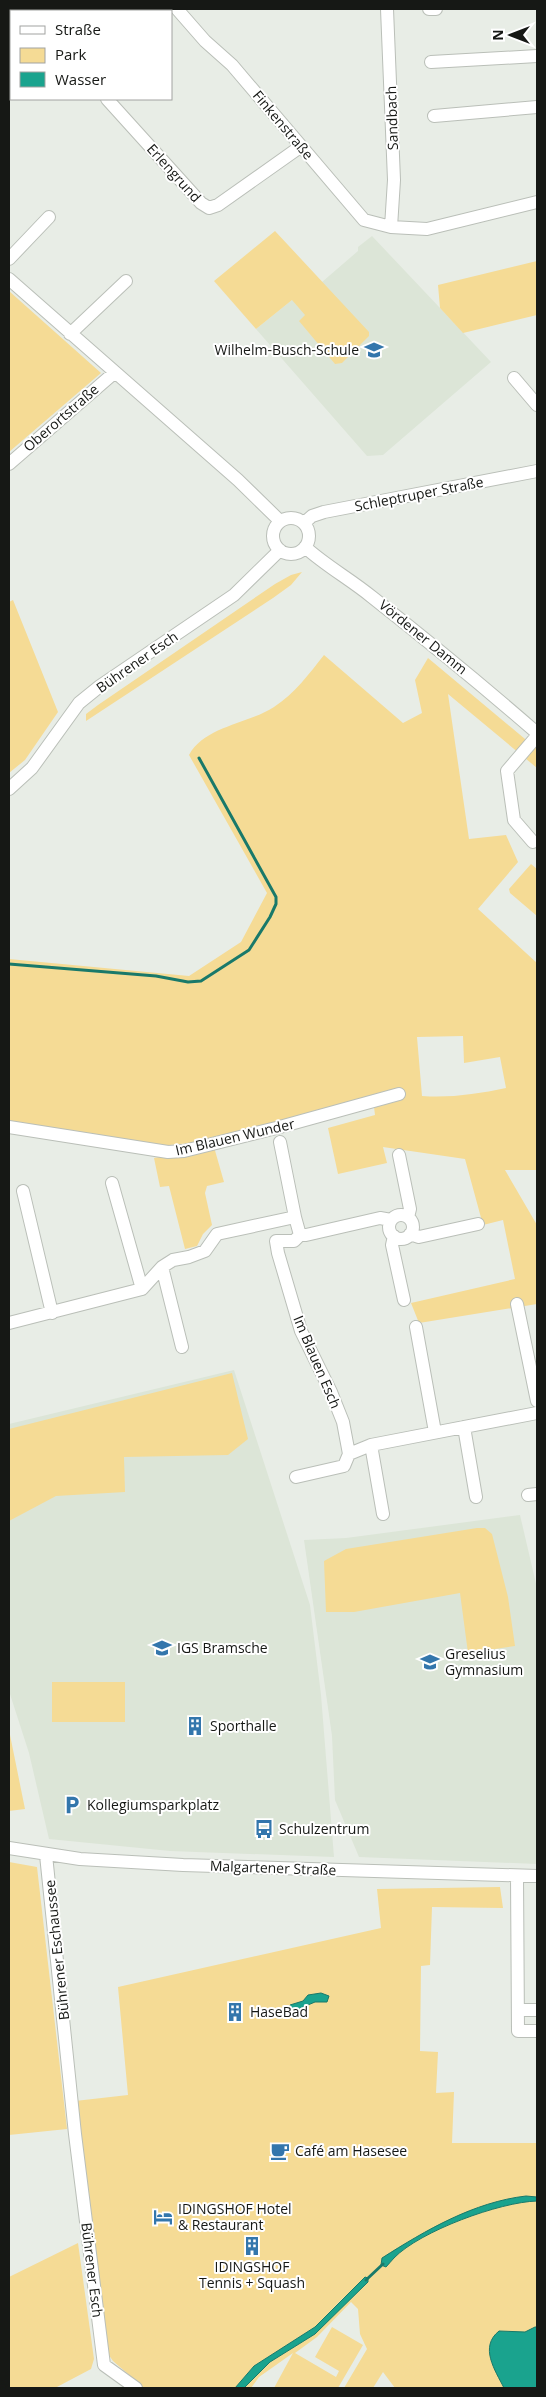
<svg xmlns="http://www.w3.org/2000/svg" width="546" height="2397" font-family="'Open Sans',sans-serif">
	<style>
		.built { fill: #dce5d7 }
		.green { fill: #f5db95; fill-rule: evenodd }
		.water { fill: #1aa38e; stroke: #19796a }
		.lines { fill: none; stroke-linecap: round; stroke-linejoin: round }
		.stream { stroke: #19796a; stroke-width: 3 }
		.minor-casing { stroke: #babfb8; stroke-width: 14 }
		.minor { stroke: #fff; stroke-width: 12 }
		.labels { text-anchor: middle; stroke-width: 4; stroke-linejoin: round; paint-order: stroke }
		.street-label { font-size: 14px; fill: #161815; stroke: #fff }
		.poi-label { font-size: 14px; fill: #161815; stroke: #fff; text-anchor: start }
	</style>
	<rect width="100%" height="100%" fill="#e8ede6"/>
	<path class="built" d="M 372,236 L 491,362 L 383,455 L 367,456 L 256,329 L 318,279 L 322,282 L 358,251 L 358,247 Z
		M 234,1370 L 310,1605 L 321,1695 L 334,1857 L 170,1851 L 49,1839 L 29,1753 L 9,1691 L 9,1424 Z
		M 520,1515 L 537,1588 L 537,1864 L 359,1857 L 335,1800 L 332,1736 L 304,1540 L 346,1538 Z"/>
	<path class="green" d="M 9,9 L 41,9 L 41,11 L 11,11 L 11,51 L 9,53 Z
		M 275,231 L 369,332 L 369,336 L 342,363 L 335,364 L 299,321 L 305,315 L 292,300 L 256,329 L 214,281 Z
		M 537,261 L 537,315 L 463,333 L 440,308 L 438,285 Z
		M 9,291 L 101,373 L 9,452 Z
		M 302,572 L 291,585 L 273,598 L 86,721 L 86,714 L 98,705 L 275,584 L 291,575 Z
		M 13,600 L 58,712 L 25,760 L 9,773 L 9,602 Z
		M 324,655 L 403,723 L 422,713 L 415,680 L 428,658 L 537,749 L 537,768 L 448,694 L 469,839 L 506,835 L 518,862 L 478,909 L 537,963 L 537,1170 L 505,1170 L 537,1225 L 537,1304 L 419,1323 L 411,1303 L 515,1279 L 503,1220 L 483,1225 L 465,1159 L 383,1147 L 387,1163 L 338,1174 L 328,1128 L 375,1115 L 374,1107 L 339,1106 L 190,1143 L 159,1146 L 9,1121 L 9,959 L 189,976 L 241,942 L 267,893 L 189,755 C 205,726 248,724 274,707 C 295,693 309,674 324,655 ZM 463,1036 L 464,1063 L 500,1057 L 506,1088 C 478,1094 450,1098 422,1096 L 417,1037 Z
		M 531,864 L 537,869 L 537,916 L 510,893 L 509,889 Z
		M 214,1147 L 224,1182 L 207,1186 L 205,1193 L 212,1225 L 203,1234 L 197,1246 L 185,1249 L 169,1186 L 160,1187 L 154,1158 Z
		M 232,1373 L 248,1439 L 228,1455 L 124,1457 L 125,1492 L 56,1496 L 9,1521 L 9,1429 Z
		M 477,1528 L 485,1528 L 492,1534 L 508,1597 L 515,1646 L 468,1653 L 460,1593 L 354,1612 L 326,1612 L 324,1561 L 346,1549 Z
		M 52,1682 L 125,1682 L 125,1722 L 52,1722 Z
		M 9,1730 L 25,1809 L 9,1811 Z
		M 9,1862 L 37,1867 L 67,2129 L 9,2135 Z
		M 500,1887 L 503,1908 L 432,1907 L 430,1965 L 421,1966 L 420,2051 L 438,2052 L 436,2093 L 454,2092 L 452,2143 L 537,2143 L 537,2388 L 395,2388 L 383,2372 L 373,2388 L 344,2388 L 367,2349 L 360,2334 L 358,2309 L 351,2302 L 317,2337 L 295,2353 L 336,2377 L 339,2371 L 315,2357 L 332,2327 L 363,2345 L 338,2388 L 274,2388 L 293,2353 L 259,2377 L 251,2388 L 244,2388 L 270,2362 L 315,2334 L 345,2296 L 315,2327 L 254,2366 L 235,2388 L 143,2387 L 113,2361 L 106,2351 L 75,2101 L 128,2095 L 118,1987 L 381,1928 L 377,1889 Z
		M 78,2243 L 94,2359 L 91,2369 L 55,2388 L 9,2388 L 9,2277 Z"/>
	<path class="water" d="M 321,1993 L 329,1996 L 327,2002 L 315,2002 L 296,2010 L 290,2009 L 290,2005 L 303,2001 L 308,1995 Z
		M 526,2196 L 537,2197 L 537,2201 C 500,2202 420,2231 394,2258 C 391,2261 389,2264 386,2267 L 381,2265 L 382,2258 C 426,2230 474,2202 526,2196 Z
		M 365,2277 L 368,2278 L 368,2282 L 315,2334 L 270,2362 L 244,2388 L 235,2388 L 254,2366 L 315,2327 Z
		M 535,2327 L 537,2327 L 537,2388 L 504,2388 C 495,2370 479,2347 499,2331 L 525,2332 Z"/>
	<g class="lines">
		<path class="stream" d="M 9,964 L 156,976 L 188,982 L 201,981 L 249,950 L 270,917 L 276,904 L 276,897 L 199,758
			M 366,2280 L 383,2264"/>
		<g class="minor-casing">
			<path id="minor" d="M 177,9 L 205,41 L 232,65 L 364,220 L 391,227 L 427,229 L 537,202
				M 387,9 L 394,180 L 391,227
				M 429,9 L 436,9
				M 431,62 L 537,56
				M 107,99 L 201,203 L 209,208 L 218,205 L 300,147
				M 434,116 L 537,107
				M 9,259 L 49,217
				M 9,279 L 238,480 L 280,521
				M 70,334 L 126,281
				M 514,378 L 537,405
				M 9,464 L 114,373
				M273 536a18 18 0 1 1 36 0a18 18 0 1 1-36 0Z
				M 304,523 L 312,516 L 324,512 L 537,471
				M 305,547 C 326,566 350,579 372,597 C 428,641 483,686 537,733
				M 9,789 L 32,768 L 79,703 L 100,686 L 234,595 L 280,550
				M 533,842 L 514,820 L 507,771 L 537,736
				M 9,1127 L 168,1152 L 184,1151 L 276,1128 L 399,1094
				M 280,1142 L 295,1217
				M 399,1155 L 410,1209 L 408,1217
				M 112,1183 L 142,1289
				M 23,1191 L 52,1313
				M389 1227a12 12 0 1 1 24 0a12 12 0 1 1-24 0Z
				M 410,1234 L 419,1237 L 478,1224
				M 300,1235 L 306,1235 L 380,1218 L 391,1220
				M 394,1236 L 392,1245 L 404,1300
				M 162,1267 L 182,1347
				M 517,1304 L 537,1401
				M 9,1323 L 142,1289 L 162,1267 L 173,1260 L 189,1257 L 205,1251 L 217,1234 L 295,1217 L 300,1235 L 294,1241 L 276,1241 L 278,1253 L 301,1331 L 331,1392 L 343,1422 L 349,1454 L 344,1466 L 296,1477
				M 416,1327 L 435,1432
				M 464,1427 L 476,1497
				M 371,1445 L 383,1514
				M 349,1454 L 371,1445 L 537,1413
				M 528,1495 L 537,1494
				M 9,1848 L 80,1859 L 183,1865 L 537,1876
				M 46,1855 L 75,2134 L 104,2365 L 136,2388
				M 517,1876 L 518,2031 L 537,2031
				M 518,2010 L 537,2010"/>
		</g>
		<use href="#minor" class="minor"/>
	</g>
	<defs>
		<g id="school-bare" transform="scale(1.5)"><path d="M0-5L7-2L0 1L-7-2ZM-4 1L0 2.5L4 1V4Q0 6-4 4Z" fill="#3376ac" stroke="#fff" stroke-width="2.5" paint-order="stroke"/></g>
		<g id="building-bare" transform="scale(1.5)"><path d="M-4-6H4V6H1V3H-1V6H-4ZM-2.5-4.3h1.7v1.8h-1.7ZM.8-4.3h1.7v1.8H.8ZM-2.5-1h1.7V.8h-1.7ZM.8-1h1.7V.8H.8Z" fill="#3376ac" stroke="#fff" stroke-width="2.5" paint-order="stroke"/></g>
		<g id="parking-bare" transform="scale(1.5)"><path d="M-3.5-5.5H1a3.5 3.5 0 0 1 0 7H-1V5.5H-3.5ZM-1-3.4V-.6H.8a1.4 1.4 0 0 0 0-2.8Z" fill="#3376ac" stroke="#fff" stroke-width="2.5" paint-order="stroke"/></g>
		<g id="bus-bare" transform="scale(1.5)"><path d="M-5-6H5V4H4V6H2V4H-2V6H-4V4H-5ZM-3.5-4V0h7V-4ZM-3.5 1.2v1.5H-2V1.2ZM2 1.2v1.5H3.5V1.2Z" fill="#3376ac" stroke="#fff" stroke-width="2.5" paint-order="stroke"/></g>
		<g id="cafe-bare" transform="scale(1.5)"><path d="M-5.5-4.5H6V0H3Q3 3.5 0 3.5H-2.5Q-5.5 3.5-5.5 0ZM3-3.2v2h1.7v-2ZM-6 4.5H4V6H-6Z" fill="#3376ac" stroke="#fff" stroke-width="2.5" paint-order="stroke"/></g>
		<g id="hotel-bare" transform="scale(1.5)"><path d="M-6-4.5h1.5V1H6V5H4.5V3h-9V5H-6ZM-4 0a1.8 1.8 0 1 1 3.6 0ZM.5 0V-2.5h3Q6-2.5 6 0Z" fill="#3376ac" stroke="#fff" stroke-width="2.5" paint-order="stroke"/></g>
	</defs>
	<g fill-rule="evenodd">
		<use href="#school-bare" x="374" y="350"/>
		<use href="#school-bare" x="162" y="1648"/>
		<use href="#school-bare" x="430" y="1662"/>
		<use href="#building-bare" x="195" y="1726"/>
		<use href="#parking-bare" x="72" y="1805"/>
		<use href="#bus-bare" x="264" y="1829"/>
		<use href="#building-bare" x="235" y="2012"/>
		<use href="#cafe-bare" x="280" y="2151"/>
		<use href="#hotel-bare" x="163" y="2217"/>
		<use href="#building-bare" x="252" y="2246"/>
	</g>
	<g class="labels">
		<g class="street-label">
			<text transform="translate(392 118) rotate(-92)" y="5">Sandbach</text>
			<text transform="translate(283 125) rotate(50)" y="5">Finkenstraße</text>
			<text transform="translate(174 173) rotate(48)" y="5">Erlengrund</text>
			<text transform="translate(61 418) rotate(-41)" y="5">Oberortstraße</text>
			<text transform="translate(419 494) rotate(-11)" y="5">Schleptruper Straße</text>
			<text transform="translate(423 637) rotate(39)" y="5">Vördener Damm</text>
			<text transform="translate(137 662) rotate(-35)" y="5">Bührener Esch</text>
			<text transform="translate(235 1137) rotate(-13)" y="5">Im Blauen Wunder</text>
			<text transform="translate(317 1362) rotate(67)" y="5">Im Blauen Esch</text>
			<text transform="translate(273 1868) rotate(2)" y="5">Malgartener Straße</text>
			<text transform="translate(57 1950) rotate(-96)" y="5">Bührener Eschaussee</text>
			<text transform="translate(92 2270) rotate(83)" y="5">Bührener Esch</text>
		</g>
		<g class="poi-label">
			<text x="359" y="355" text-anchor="end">Wilhelm-Busch-Schule</text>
			<text x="177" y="1653">IGS Bramsche</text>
			<text x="445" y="1659">Greselius<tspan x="445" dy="16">Gymnasium</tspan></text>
			<text x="210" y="1731">Sporthalle</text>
			<text x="87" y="1810">Kollegiumsparkplatz</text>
			<text x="279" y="1834">Schulzentrum</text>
			<text x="250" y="2017">HaseBad</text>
			<text x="295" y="2156">Café am Hasesee</text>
			<text x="178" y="2214">IDINGSHOF Hotel<tspan x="178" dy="16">&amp; Restaurant</tspan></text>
			<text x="252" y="2272" text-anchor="middle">IDINGSHOF<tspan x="252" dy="16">Tennis + Squash</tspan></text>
		</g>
	</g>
	<rect width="546" height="2397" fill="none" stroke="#161815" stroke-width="20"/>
	<rect x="10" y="10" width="162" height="90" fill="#ffffff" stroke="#a2a3a1"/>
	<rect x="20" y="26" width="25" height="8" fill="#ffffff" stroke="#a2a3a1"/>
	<text x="55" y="35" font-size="15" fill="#161815">Straße</text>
	<rect x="20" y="48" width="25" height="15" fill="#f5db95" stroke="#a2a3a1"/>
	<text x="55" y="60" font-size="15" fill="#161815">Park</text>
	<rect x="20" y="72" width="25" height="15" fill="#1aa38e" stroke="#a2a3a1"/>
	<text x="55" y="85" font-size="15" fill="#161815">Wasser</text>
	<g transform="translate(511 35) rotate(270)" stroke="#ffffff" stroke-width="4" paint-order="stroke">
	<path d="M0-4L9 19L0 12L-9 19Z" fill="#161815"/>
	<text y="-8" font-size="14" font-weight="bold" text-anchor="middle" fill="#161815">N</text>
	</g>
</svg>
